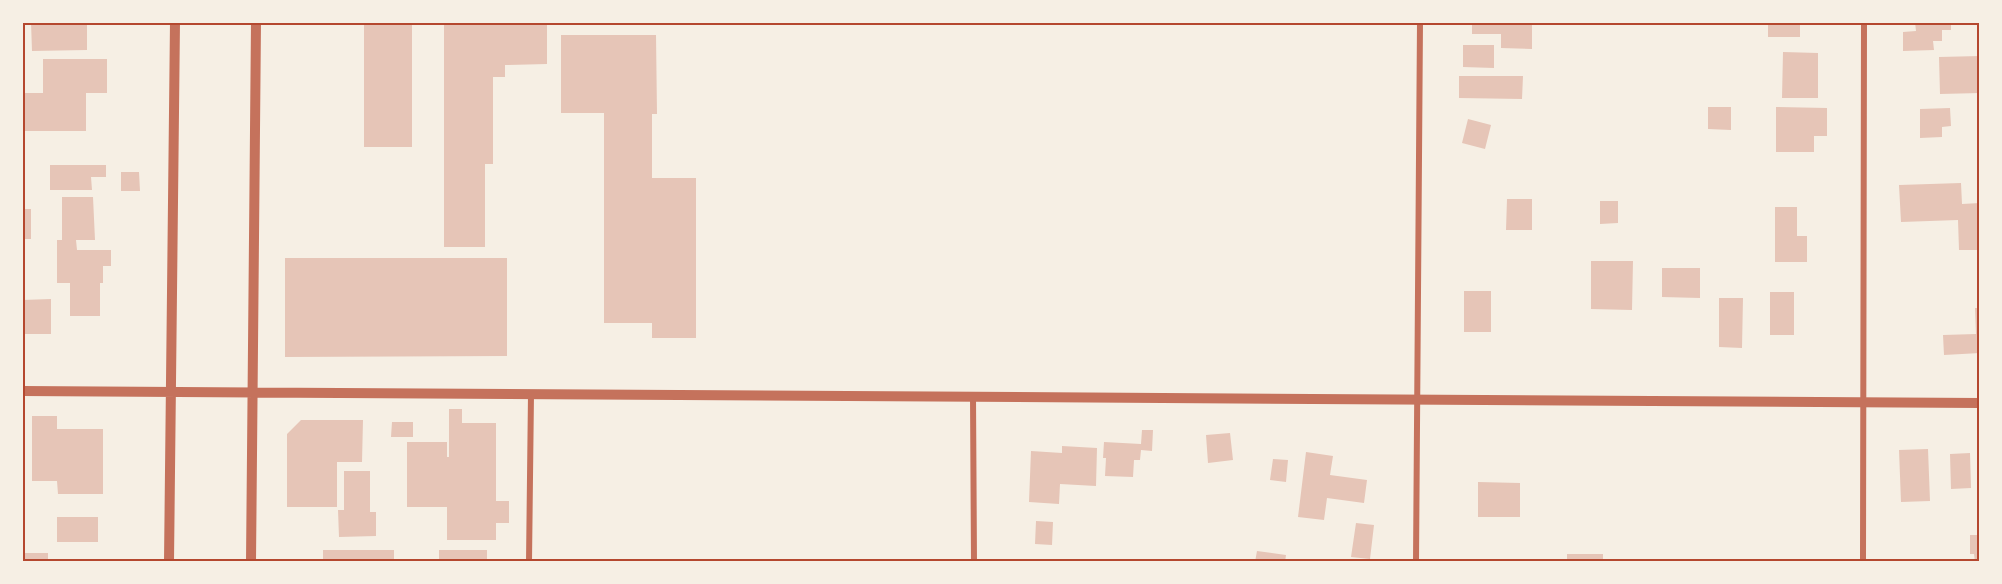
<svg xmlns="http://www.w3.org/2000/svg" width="2002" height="584" font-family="'DM Sans',sans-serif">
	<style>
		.building { fill: #e6c5b7 }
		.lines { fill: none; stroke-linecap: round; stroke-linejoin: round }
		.minor { stroke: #c5725c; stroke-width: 6 }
		.tertiary { stroke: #c5725c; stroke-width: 10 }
		.neatline { fill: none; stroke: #b5482f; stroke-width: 2 }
	</style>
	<rect width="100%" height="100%" fill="#f6efe4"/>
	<path class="building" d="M 31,22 L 87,22 L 87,50 L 32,51 Z
		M 364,22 L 412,22 L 412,147 L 364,147 Z
		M 444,22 L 547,22 L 547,64 L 505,65 L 505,77 L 493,77 L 493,164 L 485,164 L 485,247 L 444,247 Z
		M 1472,22 L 1532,22 L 1532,49 L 1501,48 L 1501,34 L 1472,34 Z
		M 1768,22 L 1800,22 L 1800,37 L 1768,37 Z
		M 1915,22 L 1951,22 L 1951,30 L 1942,30 L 1942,41 L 1933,41 L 1934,50 L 1903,51 L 1903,32 L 1916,31 Z
		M 561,35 L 656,35 L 657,114 L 652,114 L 652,178 L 696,178 L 696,338 L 652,338 L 652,323 L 604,323 L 604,113 L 561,113 Z
		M 1463,45 L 1494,45 L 1494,68 L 1463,67 Z
		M 1783,52 L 1818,53 L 1818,98 L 1782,98 Z
		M 1980,56 L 1980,93 L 1940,94 L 1939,57 Z
		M 43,59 L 107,59 L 107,93 L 86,93 L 86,131 L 24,131 L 24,93 L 43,93 Z
		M 1459,76 L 1523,76 L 1522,99 L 1459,98 Z
		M 1708,107 L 1731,107 L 1731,130 L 1708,129 Z
		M 1776,107 L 1827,108 L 1827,136 L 1814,136 L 1814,152 L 1776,152 Z
		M 1950,108 L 1951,126 L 1942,127 L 1942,137 L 1920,138 L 1920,109 Z
		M 1468,119 L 1491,125 L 1485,149 L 1462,143 Z
		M 50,165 L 106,165 L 106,177 L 91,177 L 92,190 L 50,190 Z
		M 121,172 L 139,172 L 140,191 L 121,191 Z
		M 1961,183 L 1962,204 L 1980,203 L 1980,250 L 1959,250 L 1958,220 L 1901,222 L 1899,185 Z
		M 62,197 L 93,197 L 95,240 L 76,240 L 77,250 L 111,250 L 111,266 L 103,266 L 103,283 L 100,283 L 100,316 L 70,316 L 70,283 L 57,283 L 57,240 L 62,240 Z
		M 1507,199 L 1532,199 L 1532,230 L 1506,230 Z
		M 1600,201 L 1618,201 L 1618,223 L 1600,224 Z
		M 1775,207 L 1797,207 L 1797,236 L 1807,236 L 1807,262 L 1775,262 Z
		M 22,209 L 31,209 L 31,239 L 22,239 Z
		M 285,258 L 507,258 L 507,356 L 285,357 Z
		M 1591,261 L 1633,261 L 1632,310 L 1591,309 Z
		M 1662,268 L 1700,268 L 1700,298 L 1662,297 Z
		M 1464,291 L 1491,291 L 1491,332 L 1464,332 Z
		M 1770,292 L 1794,292 L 1794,335 L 1770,335 Z
		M 1719,298 L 1743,298 L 1742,348 L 1719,347 Z
		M 51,299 L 51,334 L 22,334 L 22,300 Z
		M 1975,308 L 1980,308 L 1980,353 L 1944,355 L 1943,335 L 1976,334 Z
		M 449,409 L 462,409 L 462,423 L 496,423 L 496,501 L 509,501 L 509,523 L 496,523 L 496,540 L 447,540 L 447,507 L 407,507 L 407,442 L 447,442 L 447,457 L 449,457 Z
		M 32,416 L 57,416 L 57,429 L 103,429 L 103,494 L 58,494 L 57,481 L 32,481 Z
		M 301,420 L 363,420 L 362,462 L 337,462 L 337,507 L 287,507 L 287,434 Z
		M 392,422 L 413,422 L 413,437 L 391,437 Z
		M 1142,430 L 1153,430 L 1152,451 L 1141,450 L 1140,460 L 1134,460 L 1133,477 L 1105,476 L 1106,458 L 1103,458 L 1104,442 L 1141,444 Z
		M 1230,433 L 1233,460 L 1208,463 L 1206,435 Z
		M 1062,446 L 1097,448 L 1096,486 L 1060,484 L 1059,504 L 1029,502 L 1031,451 L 1062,453 Z
		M 1928,449 L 1930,501 L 1901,502 L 1899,450 Z
		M 1306,452 L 1333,456 L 1330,475 L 1367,480 L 1364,503 L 1327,498 L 1324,520 L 1298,517 Z
		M 1970,453 L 1971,488 L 1951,489 L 1950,454 Z
		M 1273,459 L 1288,460 L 1286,482 L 1270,480 Z
		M 344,471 L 370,471 L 370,512 L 376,512 L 376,536 L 339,537 L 338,510 L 344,510 Z
		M 1478,482 L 1520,483 L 1520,517 L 1478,517 Z
		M 57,517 L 98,517 L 98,542 L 57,542 Z
		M 1036,521 L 1053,522 L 1052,545 L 1035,544 Z
		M 1356,523 L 1374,525 L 1370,559 L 1351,557 Z
		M 1970,535 L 1980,535 L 1980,562 L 1975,562 L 1974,554 L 1970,554 Z
		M 323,550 L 394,550 L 394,562 L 323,562 Z
		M 439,550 L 487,550 L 487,562 L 439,562 Z
		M 1257,551 L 1286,555 L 1285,562 L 1255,562 Z
		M 22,553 L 48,553 L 48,562 L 22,562 Z
		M 1567,554 L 1603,554 L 1603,562 L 1567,562 Z"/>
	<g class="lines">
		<path class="minor" d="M 973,396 L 974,562
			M 529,562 L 531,394
			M 1416,562 L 1420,22
			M 1863,562 L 1864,22"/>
		<path class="tertiary" d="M 22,391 L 1980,403
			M 169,562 L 175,22
			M 251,562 L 256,22"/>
	</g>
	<rect width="2002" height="584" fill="none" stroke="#f6efe4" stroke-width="48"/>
	<rect x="24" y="24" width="1954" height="536" class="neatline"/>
</svg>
